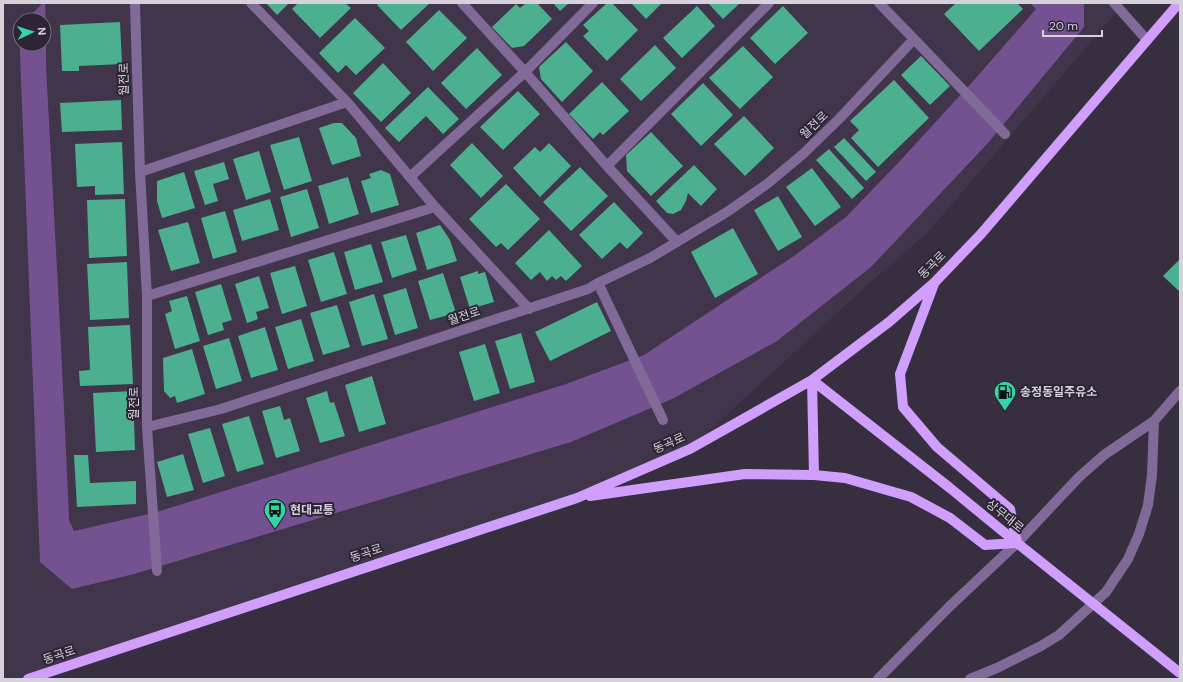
<svg xmlns="http://www.w3.org/2000/svg" width="1183" height="682" font-family="'DM Sans','Noto Sans KR',sans-serif">
	<style>
		.built { fill: #40354b; fill-rule: evenodd }
		.forest { fill: #745292 }
		.building { fill: #4caf8f }
		.lines { fill: none; stroke-linecap: round; stroke-linejoin: round }
		.minor { stroke: #826a98; stroke-width: 10 }
		.major { stroke: #d09efd; stroke-width: 10 }
		.major-bridge { stroke: #d09efd; stroke-width: 10 }
		.labels { text-anchor: middle; stroke-width: 4; stroke-linejoin: round; paint-order: stroke }
		.street-label { font-size: 12px; fill: #d6d1db; stroke: #2d2535 }
		.poi-label { font-size: 12px; font-weight: bold; fill: #d6d1db; stroke: #2d2535; text-anchor: start }
	</style>
	<rect width="100%" height="100%" fill="#372f3f"/>
	<path class="built" d="M 3,3 L 1124,3 L 927,233 L 865,287 L 690,449 L 577,498 L 28,679 L 3,679 ZM 20,20 L 44,20 L 44,44 L 20,44 Z"/>
	<path class="forest" d="M 43,3 L 45,3 C 47,30 45,57 47,85 C 55,230 63,375 69,520 L 74,531 L 157,512 L 566,384 L 644,355 L 794,256 L 846,217 L 899,162 L 975,79 L 1036,9 L 1030,3 L 1084,3 L 1084,27 L 988,143 L 871,267 L 777,341 L 672,399 L 571,442 L 134,574 L 72,589 L 40,562 L 19,28 L 20,26 L 20,44 L 44,44 L 44,20 L 26,20 Z"/>
	<path class="building" d="M 266,3 L 289,3 L 277,15 Z
		M 298,3 L 345,3 L 351,8 L 320,38 L 292,9 Z
		M 379,3 L 430,3 L 401,30 L 377,5 Z
		M 526,3 L 537,3 L 552,19 L 524,46 L 512,48 L 492,27 L 516,4 L 520,8 Z
		M 553,3 L 569,3 L 560,11 Z
		M 607,3 L 612,3 L 638,30 L 607,61 L 583,36 L 589,31 L 583,25 Z
		M 631,3 L 662,3 L 646,19 Z
		M 708,3 L 740,3 L 723,19 Z
		M 956,3 L 1017,3 L 1023,9 L 979,51 L 944,14 Z
		M 697,6 L 715,26 L 682,58 L 663,38 Z
		M 783,6 L 808,33 L 775,64 L 750,38 Z
		M 439,10 L 467,38 L 433,71 L 406,42 Z
		M 355,18 L 385,48 L 356,75 L 346,65 L 338,73 L 319,53 Z
		M 120,22 L 122,64 L 79,66 L 79,71 L 62,71 L 60,25 Z
		M 566,42 L 593,71 L 562,102 L 541,79 L 539,67 Z
		M 655,45 L 676,68 L 641,101 L 620,79 Z
		M 743,46 L 773,77 L 740,109 L 709,78 Z
		M 477,48 L 502,75 L 466,109 L 441,83 Z
		M 921,56 L 950,86 L 930,105 L 901,75 Z
		M 383,63 L 411,93 L 381,122 L 353,93 Z
		M 894,80 L 929,118 L 878,167 L 851,138 L 859,130 L 850,121 Z
		M 602,82 L 629,111 L 603,135 L 600,132 L 593,139 L 569,114 Z
		M 703,83 L 733,115 L 701,146 L 671,114 Z
		M 428,87 L 459,119 L 443,134 L 426,116 L 399,142 L 385,128 Z
		M 518,91 L 540,114 L 503,150 L 480,127 Z
		M 121,100 L 122,130 L 62,132 L 60,103 Z
		M 744,116 L 774,148 L 745,176 L 714,144 Z
		M 334,123 L 342,123 L 356,138 L 361,156 L 332,165 L 319,128 Z
		M 651,132 L 683,166 L 651,196 L 627,171 L 626,155 Z
		M 299,137 L 312,181 L 284,190 L 270,145 Z
		M 844,138 L 876,172 L 866,181 L 834,147 Z
		M 122,142 L 124,194 L 95,195 L 95,186 L 77,187 L 75,144 Z
		M 472,143 L 503,176 L 481,198 L 450,165 Z
		M 549,143 L 571,166 L 540,197 L 513,168 L 535,147 L 540,152 Z
		M 829,149 L 864,188 L 852,199 L 816,160 Z
		M 259,151 L 271,192 L 246,200 L 233,159 Z
		M 224,162 L 229,179 L 213,184 L 218,201 L 205,205 L 194,171 Z
		M 694,165 L 717,189 L 701,206 L 688,193 L 686,201 L 681,210 L 673,214 L 667,213 L 656,201 Z
		M 580,167 L 608,196 L 571,231 L 543,202 Z
		M 812,168 L 841,207 L 815,226 L 786,187 Z
		M 381,170 L 390,174 L 399,205 L 371,213 L 361,181 L 371,178 L 369,174 Z
		M 184,172 L 195,208 L 162,218 L 157,201 L 157,181 Z
		M 348,177 L 359,214 L 329,224 L 318,186 Z
		M 506,184 L 540,219 L 508,250 L 501,243 L 496,247 L 469,219 Z
		M 307,189 L 319,228 L 291,237 L 280,197 Z
		M 778,196 L 802,237 L 778,251 L 754,210 Z
		M 125,199 L 127,256 L 89,258 L 87,200 Z
		M 270,199 L 279,230 L 242,241 L 233,210 Z
		M 614,202 L 643,233 L 627,249 L 620,242 L 602,259 L 579,235 Z
		M 225,211 L 237,252 L 213,259 L 201,218 Z
		M 188,222 L 200,263 L 171,271 L 158,230 Z
		M 440,225 L 450,240 L 457,261 L 427,270 L 416,233 Z
		M 733,228 L 758,274 L 715,298 L 691,252 Z
		M 549,230 L 582,266 L 566,281 L 561,276 L 556,280 L 552,276 L 547,281 L 540,272 L 531,280 L 515,263 Z
		M 406,235 L 417,270 L 392,278 L 381,242 Z
		M 371,244 L 383,282 L 355,290 L 344,252 Z
		M 334,252 L 347,294 L 321,302 L 308,260 Z
		M 1180,259 L 1180,292 L 1163,276 Z
		M 127,262 L 129,318 L 90,320 L 87,264 Z
		M 295,266 L 307,306 L 282,314 L 270,273 Z
		M 478,271 L 478,274 L 485,272 L 494,302 L 470,309 L 460,277 Z
		M 443,273 L 456,313 L 430,320 L 418,281 Z
		M 259,276 L 269,308 L 256,312 L 258,319 L 247,323 L 235,284 Z
		M 221,284 L 232,320 L 222,323 L 224,330 L 208,335 L 195,292 Z
		M 406,288 L 418,328 L 395,335 L 383,295 Z
		M 374,294 L 388,339 L 362,346 L 349,302 Z
		M 187,296 L 200,341 L 175,349 L 165,314 L 172,311 L 169,301 Z
		M 597,302 L 611,331 L 550,361 L 535,332 Z
		M 337,305 L 350,347 L 323,355 L 310,313 Z
		M 301,319 L 314,361 L 288,369 L 275,327 Z
		M 130,325 L 133,384 L 80,386 L 79,371 L 90,370 L 88,327 Z
		M 265,327 L 278,370 L 251,378 L 238,336 Z
		M 521,333 L 535,382 L 510,389 L 495,341 Z
		M 229,338 L 242,381 L 216,389 L 203,346 Z
		M 485,344 L 500,393 L 474,401 L 459,352 Z
		M 192,349 L 205,394 L 177,403 L 175,396 L 170,398 L 164,391 L 163,358 Z
		M 372,376 L 386,424 L 359,432 L 345,385 Z
		M 133,391 L 135,450 L 96,452 L 93,393 Z
		M 327,391 L 330,403 L 334,402 L 345,436 L 320,443 L 306,398 Z
		M 280,406 L 284,420 L 290,418 L 300,451 L 276,458 L 262,411 Z
		M 249,416 L 264,464 L 237,472 L 222,424 Z
		M 210,428 L 225,476 L 203,483 L 188,434 Z
		M 183,454 L 194,490 L 167,497 L 157,462 Z
		M 74,455 L 88,455 L 90,483 L 136,481 L 136,504 L 77,507 Z"/>
	<g class="lines">
		<path class="minor" d="M 135,3 L 140,172 L 147,296 L 147,427 L 221,409 L 588,289 L 598,283 L 650,258 L 727,212 L 767,184 L 803,154 L 840,118 L 914,39 L 879,3
			M 251,3 L 347,102 L 435,207 L 529,309
			M 462,3 L 525,72 L 607,166 L 677,242
			M 1114,3 L 1147,40
			M 914,39 L 1005,134
			M 607,166 L 769,3
			M 140,172 L 347,102
			M 410,177 L 525,72 L 593,3
			M 598,283 L 663,420
			M 147,296 L 435,207
			M 147,427 L 157,571
			M 878,679 L 949,607 L 1017,543 L 1079,477 L 1104,455 L 1154,421
			M 970,679 L 997,668 L 1041,646 L 1059,635 L 1106,592 L 1128,559 L 1139,534 L 1148,505 L 1152,475 L 1154,421 L 1180,391"/>
		<path class="major" d="M 934,284 L 900,374 L 903,407 L 937,447 L 1010,509 L 1017,543
			M 812,380 L 950,488 L 1017,543
			M 812,380 L 814,475
			M 590,496 L 745,474 L 814,475 L 845,478 L 911,497 L 950,518 L 985,545 L 1017,543
			M 28,679 L 577,498 L 690,449 L 812,380 L 889,322 L 935,282 L 981,234 L 1179,3"/>
		<path class="major-bridge" d="M 1017,543 L 1180,673"/>
	</g>
	<defs>
		<g id="fuel-pin" transform="scale(1.15)"><path d="M0 17L-7.5 6A9.5 9.5 0 1 1 7.5 6Z" fill="#35d4a7" stroke="#2d2535"/><path d="M-5.5-6h7V0h2V4h1.3V-2.5L3-4.5l.8-.8L6-3V5H2.5V1h-1V6h-7ZM-4.2-4.7v3.2H.2V-4.7Z" fill="#111"/></g>
		<g id="bus-pin" transform="scale(1.15)"><path d="M0 17L-7.5 6A9.5 9.5 0 1 1 7.5 6Z" fill="#35d4a7" stroke="#2d2535"/><path d="M-5-6H5V4H4V6H2V4H-2V6H-4V4H-5ZM-3.5-4V0h7V-4ZM-3.5 1.2v1.5H-2V1.2ZM2 1.2v1.5H3.5V1.2Z" fill="#111"/></g>
	</defs>
	<g fill-rule="evenodd">
		<use href="#fuel-pin" x="1005" y="392"/>
		<use href="#bus-pin" x="275" y="510"/>
	</g>
	<g class="labels">
		<g class="street-label">
			<text transform="translate(124 79) rotate(-91)" y="4">월전로</text>
			<text transform="translate(814 125) rotate(-44)" y="4">월전로</text>
			<text transform="translate(932 265) rotate(-45)" y="4">동곡로</text>
			<text transform="translate(464 316) rotate(-18)" y="4">월전로</text>
			<text transform="translate(134 403) rotate(-90)" y="4">월전로</text>
			<text transform="translate(669 443) rotate(-24)" y="4">동곡로</text>
			<text transform="translate(1005 516) rotate(39)" y="4">상무대로</text>
			<text transform="translate(366 553) rotate(-18)" y="4">동곡로</text>
			<text transform="translate(59 655) rotate(-18)" y="4">동곡로</text>
		</g>
		<g class="poi-label">
			<text x="1020" y="396">송정동일주유소</text>
			<text x="290" y="514">현대교통</text>
		</g>
	</g>
	<rect width="1183" height="682" fill="none" stroke="#d6d1db" stroke-width="8"/>
	<g transform="translate(32 32) rotate(86)"><circle r="19" fill="#2d2535" stroke="#716a77"/>
	<path d="M0-3L7 15L0 10L-7 15Z" fill="#35d4a7"/>
	<text y="-6" font-size="11" font-weight="bold" text-anchor="middle" fill="#d6d1db">N</text>
	</g>
	<path d="M1043 30v6h59v-6" fill="none" stroke="#d6d1db" stroke-width="2"/>
	<text x="1049" y="30" font-size="12" fill="#d6d1db" stroke="#2d2535" stroke-width="3" paint-order="stroke">20 m</text>
</svg>
